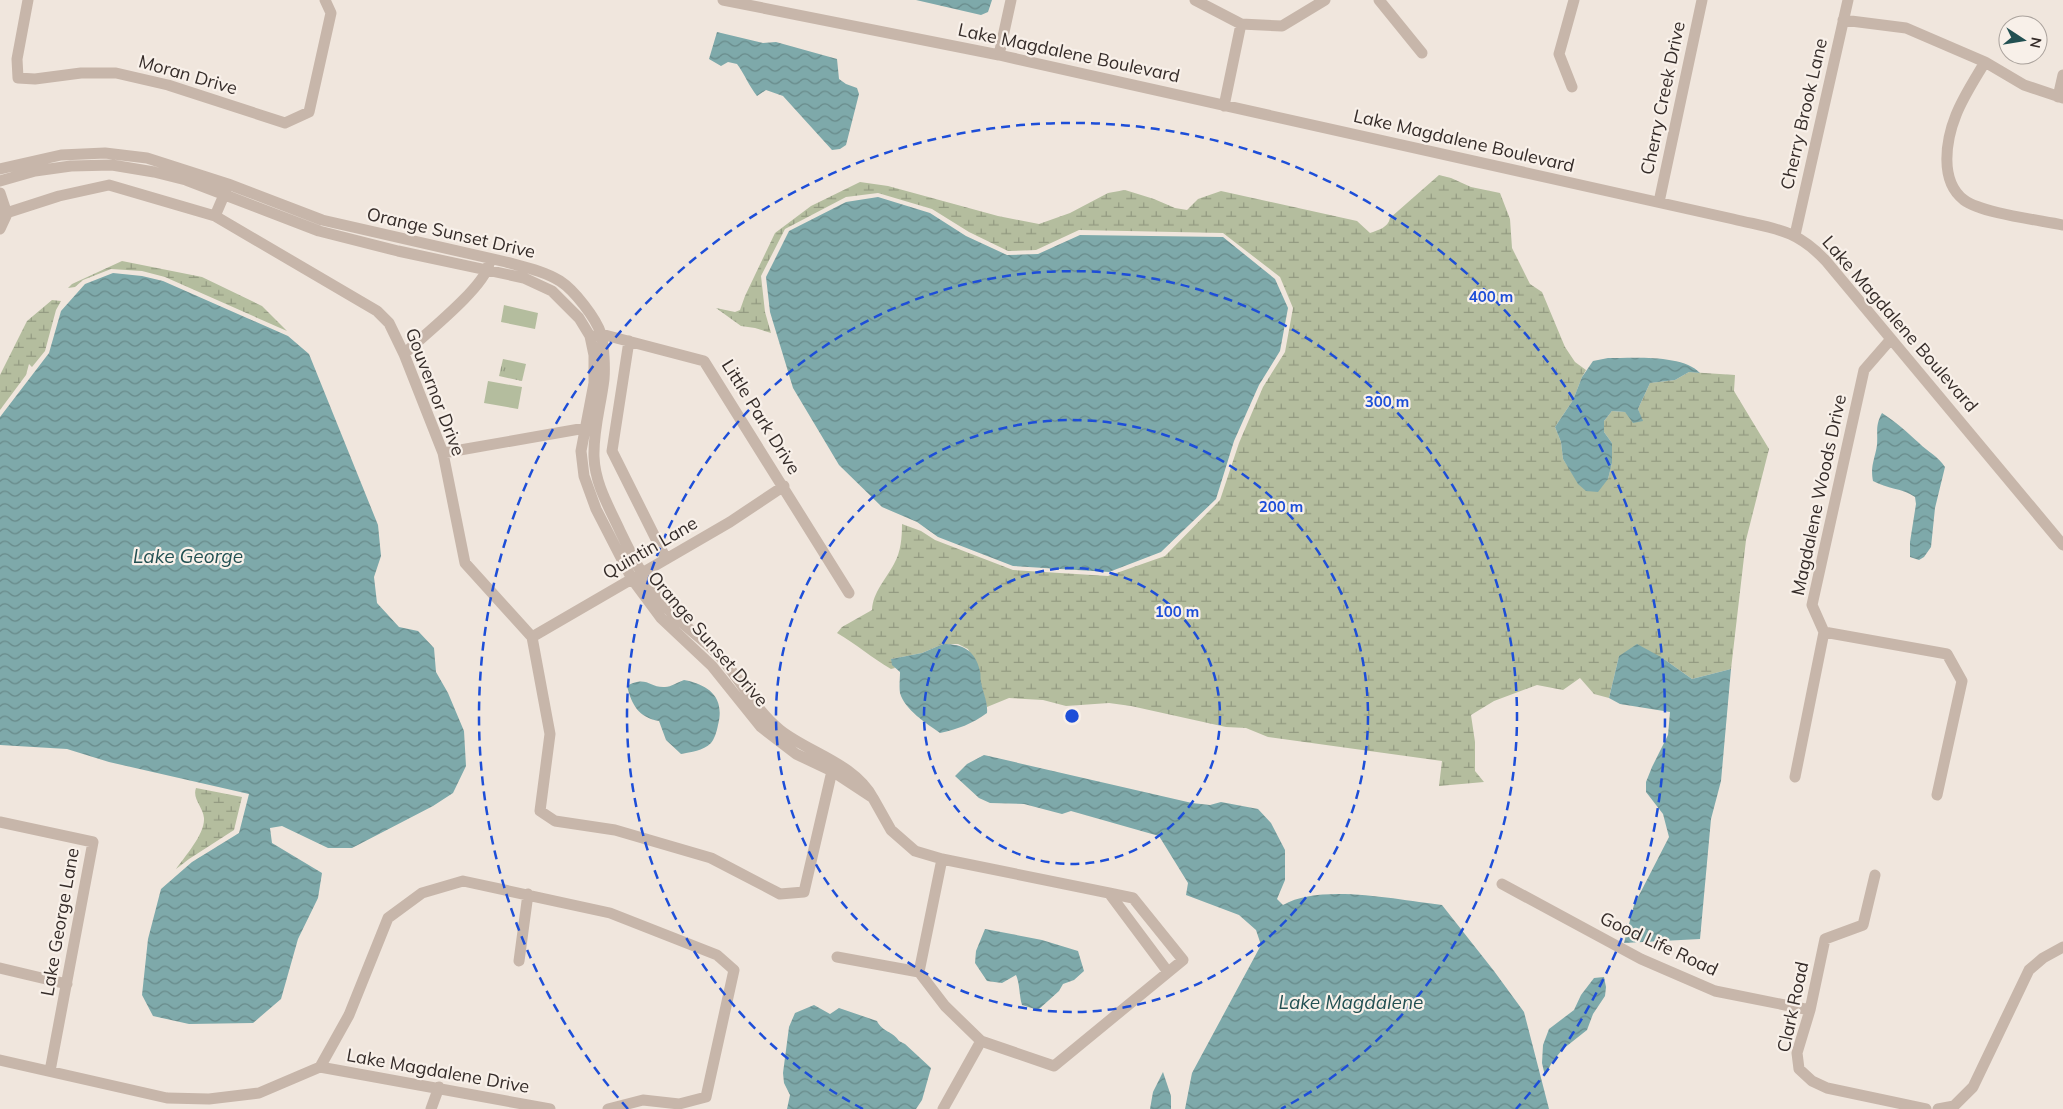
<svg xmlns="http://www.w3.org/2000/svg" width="2063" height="1109" font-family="Mulish,sans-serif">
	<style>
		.wetland { fill: url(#wetland-marsh) }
		.park { fill: url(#park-tufts) }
		.pitch { fill: #b4bd9e }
		.water { fill: url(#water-waves) }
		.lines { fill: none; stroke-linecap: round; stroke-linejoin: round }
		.minor { stroke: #c7b6aa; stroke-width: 11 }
		.ring { fill: none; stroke: #1d4ed8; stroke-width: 2.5; stroke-dasharray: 9 6 }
		.labels { text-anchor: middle; stroke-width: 4.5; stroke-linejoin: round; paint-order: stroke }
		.street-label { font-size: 18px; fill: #352c29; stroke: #f8f0e9 }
		.water-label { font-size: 19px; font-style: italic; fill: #225052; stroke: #f8f0e9 }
		.centre { fill: #1d4ed8; stroke: #f8f0e9; stroke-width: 2.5 }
		.ring-label { font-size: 15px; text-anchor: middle; font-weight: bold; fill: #1d4ed8; stroke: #f8f0e9; stroke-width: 4.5; stroke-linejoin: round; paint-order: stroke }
	</style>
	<defs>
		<pattern id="wetland-marsh" width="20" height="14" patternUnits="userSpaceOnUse" patternTransform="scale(1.25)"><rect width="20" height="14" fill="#b4bd9e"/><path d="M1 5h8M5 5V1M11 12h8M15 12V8" fill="none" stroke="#939a81"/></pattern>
		<pattern id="park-tufts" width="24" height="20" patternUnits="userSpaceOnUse" patternTransform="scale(1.25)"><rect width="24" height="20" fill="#b4bd9e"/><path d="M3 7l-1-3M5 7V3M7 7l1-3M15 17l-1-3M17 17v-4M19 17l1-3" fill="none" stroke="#939a81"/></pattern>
		<pattern id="water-waves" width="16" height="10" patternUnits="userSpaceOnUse" patternTransform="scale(1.25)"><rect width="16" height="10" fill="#7ea9aa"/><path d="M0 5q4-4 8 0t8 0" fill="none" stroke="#688a8a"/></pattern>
	</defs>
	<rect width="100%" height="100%" fill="#f0e6dd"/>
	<path class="wetland" d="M 1439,175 L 1451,178 L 1471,187 L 1500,193 L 1510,219 L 1512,248 L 1530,284 L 1542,292 L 1565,347 L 1575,362 L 1586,370 L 1582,377 L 1573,400 L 1555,427 L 1561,442 L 1563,459 L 1572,473 L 1608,479 L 1612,463 L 1612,443 L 1604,432 L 1604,421 L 1612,411 L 1625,412 L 1642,421 L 1638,409 L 1650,383 L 1675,380 L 1689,372 L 1735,375 L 1734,391 L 1769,449 L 1746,540 L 1731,669 L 1692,679 L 1661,657 L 1619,656 L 1609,698 L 1594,694 L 1580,678 L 1563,690 L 1537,685 L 1494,701 L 1471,715 L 1475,742 L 1475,771 L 1484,782 L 1439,786 L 1442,761 L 1268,737 L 1246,728 L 1226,727 L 1131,706 L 1109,703 L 1066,706 L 1043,700 L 1009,698 L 987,707 L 980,680 L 980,672 L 968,649 L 958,644 L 943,644 L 922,653 L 891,659 L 895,668 L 891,669 C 872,658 856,644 837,633 L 842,627 L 872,610 C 873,592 886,579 894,564 C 901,552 902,537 902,524 L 921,531 L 935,540 L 1013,570 L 1108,576 L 1165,556 L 1220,500 L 1239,443 L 1263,387 L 1285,352 L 1293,308 L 1280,277 L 1223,233 L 1079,230 L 1036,250 L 1008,251 L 969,232 L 932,209 L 878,193 L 846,197 L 785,229 L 761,276 L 765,312 L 771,333 L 755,328 L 741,326 L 716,308 L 735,312 L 740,310 L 745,296 L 775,233 L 811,206 L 860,182 L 888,186 L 998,216 L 1039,224 L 1070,213 L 1108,193 L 1125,190 L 1154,199 L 1175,208 L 1187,210 L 1198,199 L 1221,191 L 1357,221 L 1370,233 C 1378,230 1388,228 1390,218 Z
		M 122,261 L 202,277 L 262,306 L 287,331 L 165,277 L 142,271 L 111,269 L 83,280 L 75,287 L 68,288 L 72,284 Z
		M 52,300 L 61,301 L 56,310 L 45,351 L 32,367 L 29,364 L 26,375 L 0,410 L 0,375 L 27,321 Z
		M 196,788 L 242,797 L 234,830 L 189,859 L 176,869 C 185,856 205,834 204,818 C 203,807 192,799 196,788 Z"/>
	<path class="park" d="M 503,359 L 526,364 L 522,381 L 499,376 Z"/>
	<path class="pitch" d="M 504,305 L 538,313 L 535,329 L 501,322 Z
		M 488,381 L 522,387 L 518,409 L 484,403 Z"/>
	<path class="water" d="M 916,0 L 992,0 L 988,12 L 981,15 Z
		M 717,32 L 763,43 L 776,42 L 837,59 L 839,79 L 846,84 L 857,88 L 859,94 L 846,145 L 840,149 L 832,150 L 783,96 L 766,90 L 757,96 C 749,86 745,75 737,64 L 728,62 L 721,66 L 709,59 Z
		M 878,197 L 930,213 L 966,236 L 1007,255 L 1038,254 L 1080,235 L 1223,237 L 1275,279 L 1288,308 L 1280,351 L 1259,385 L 1234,441 L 1216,499 L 1161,552 L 1109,572 L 1013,566 L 938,537 L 917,522 L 882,507 L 839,465 L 793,388 L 770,312 L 766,277 L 789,231 L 846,202 Z
		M 113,273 L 142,276 L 163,281 L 288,336 L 309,354 L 378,525 L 381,556 L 374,577 L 377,603 L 399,627 L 418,631 L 434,648 L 436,672 L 448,693 L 464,731 L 466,766 L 453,793 L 433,806 L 352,848 L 328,848 L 282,826 L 270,828 L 272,843 L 322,873 L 318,898 L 298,939 L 281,999 L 253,1023 L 189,1024 L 153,1016 L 142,995 L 148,939 L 161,889 L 192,862 L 239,833 L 249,794 L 109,762 L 67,749 L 0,745 L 0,417 L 49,353 L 61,311 L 85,284 Z
		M 1608,358 C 1632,358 1683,354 1700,373 L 1689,372 L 1675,380 L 1650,383 L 1638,409 L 1643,421 L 1633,423 L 1625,412 L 1612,411 L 1604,421 L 1604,432 L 1612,443 L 1612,463 L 1608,479 L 1598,492 L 1586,491 L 1578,484 L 1563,459 L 1561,442 L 1555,427 L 1573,400 L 1582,377 L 1593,361 Z
		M 1882,413 C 1896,422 1907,432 1919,443 C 1928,452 1938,456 1945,467 L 1935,508 L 1931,547 L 1924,557 L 1919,560 L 1910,557 L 1910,542 L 1916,504 L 1915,497 C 1902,488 1887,489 1873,481 C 1870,466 1875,459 1877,445 C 1878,431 1875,426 1882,413 Z
		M 943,644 C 963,644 975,650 980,671 C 981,675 980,678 981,682 C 983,693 988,702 987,713 C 972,724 958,729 940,733 C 926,723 905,710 900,693 C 899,687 900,678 900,672 L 892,665 L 891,659 L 922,653 Z
		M 1637,644 L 1661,657 L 1692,679 L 1731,669 L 1721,781 L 1711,819 L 1700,939 L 1624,943 L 1634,905 L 1669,837 L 1663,814 L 1646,792 L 1646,782 L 1652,767 L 1668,735 L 1670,712 L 1620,704 L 1609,698 L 1619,656 Z
		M 684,680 C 710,685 725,698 718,725 C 717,731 714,740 711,743 C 703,751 691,752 681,754 L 666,740 L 659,721 C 638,717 632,705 627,686 C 647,675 649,688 665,687 C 671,687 678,682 684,680 Z
		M 984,755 L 1192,803 L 1210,805 L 1221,802 L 1258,809 L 1271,823 L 1285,850 L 1285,880 L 1277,899 L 1283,905 C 1321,883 1398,900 1442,905 L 1494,971 L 1524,1012 L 1549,1109 L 1185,1109 L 1192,1073 L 1261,945 L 1256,930 L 1239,915 L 1186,895 L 1188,883 L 1159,836 L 1071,811 L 1062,814 L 1024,804 L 990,803 L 979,798 L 955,776 L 967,764 Z
		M 985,929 L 1042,940 L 1078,951 L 1084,971 L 1074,980 L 1063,984 L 1059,991 L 1038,1010 L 1022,1005 C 1019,995 1020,984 1016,975 L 1002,983 L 987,981 L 975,963 L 976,951 Z
		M 1604,977 L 1606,987 L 1605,996 L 1593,1014 L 1587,1030 L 1563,1049 L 1552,1062 L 1545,1076 L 1542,1063 L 1543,1045 L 1549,1029 L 1574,1010 L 1581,995 L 1594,978 Z
		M 814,1005 L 830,1014 L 839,1008 L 877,1021 C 882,1032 893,1031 899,1041 L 905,1044 L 931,1068 L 922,1100 L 916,1109 L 787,1109 L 790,1095 L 784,1083 L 783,1073 L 789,1027 L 795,1013 Z
		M 1163,1072 L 1171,1096 L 1171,1109 L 1150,1109 L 1153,1092 Z"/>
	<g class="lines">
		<path class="minor" d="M 28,0 L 17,59 L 18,78 L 35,79 L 81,73 L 116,73 L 168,85 L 285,123 L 309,112 L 331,13 L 325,0
			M 723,0 L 999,55 L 1733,219 C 1774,229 1795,228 1826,261 L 2063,545
			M 1195,0 L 1241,24 L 1282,26 L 1325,0
			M 1379,0 L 1422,53
			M 1843,20 L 1906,28 L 1985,62 L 2024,85 L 2063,98
			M 999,55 L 1011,0
			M 1985,62 C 1975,79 1963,97 1956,115 C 1946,140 1939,181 1964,200 C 1981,213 2039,220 2063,225
			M 1572,87 L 1559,54 L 1574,0
			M 2058,97 L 2063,75
			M 1224,106 L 1241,24
			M 0,169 L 61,155 L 105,153 L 147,158 L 228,184 L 322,220 L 506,262 C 524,267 544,271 560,281 C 574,290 596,318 601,334 C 604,346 605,367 604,379 C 601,405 593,430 594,457 C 595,484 609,507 620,531 C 633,558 647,586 667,608 C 682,625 702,638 718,654 C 740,678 754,709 780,730 C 809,753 854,763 873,798 L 832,771 L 796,754 L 761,727 L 712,666 L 661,618 L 632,579 L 596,509 L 584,476 L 581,451 L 594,383 L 594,355 L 590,336 L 579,318 L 552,291 L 524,278 L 398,251 L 319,231 L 186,180 L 154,172 L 112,165 L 71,166 L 35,171 L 0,181
			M 0,193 L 7,214
			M 1659,202 L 1702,0
			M 0,215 L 59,196 L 109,185 L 215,216 L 377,311 L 389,323 L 404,354 L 443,453 L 465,563 L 532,637 L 550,734 L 540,811 L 555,821 L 615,830 L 711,858 L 780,894 L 804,892 L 832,771 L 835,767
			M 215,216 L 227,188
			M 0,229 L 7,214
			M 1795,235 L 1848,0
			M 594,336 L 601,334 L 704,361 L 849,593
			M 1891,339 L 1864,370 L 1812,605 L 1824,632 L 1947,654 L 1962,681 L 1937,795
			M 629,341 L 612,451 L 666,559
			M 404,354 C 424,335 484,288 489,264
			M 443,453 L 591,427
			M 532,637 L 730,522 L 784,486
			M 1795,777 L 1824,632
			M 873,798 L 891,830 L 915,851 L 942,859 L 1109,893
			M 0,822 L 93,842 L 50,1071
			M 1875,875 L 1863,925 L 1825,939 L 1810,1010 L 1797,1053 L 1799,1069 L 1812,1081 L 1827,1088 L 1926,1109
			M 1502,884 L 1641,959 L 1715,991 L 1810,1010
			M 837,957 L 919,972 L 945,1006 L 981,1041 L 1054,1066 L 1183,960 L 1133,898 L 1109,893 L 1168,972
			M 519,961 L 528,894
			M 0,968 L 67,984
			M 919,972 L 942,859
			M 0,1060 L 167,1098 L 209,1099 L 259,1093 L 320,1067 L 550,1109
			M 320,1067 L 349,1015 L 388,918 L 422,893 L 463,881 L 610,913 L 717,955 L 734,970 L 706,1097 L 679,1104 L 643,1100 L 608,1109
			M 431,1109 L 439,1087
			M 943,1109 L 981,1041
			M 1938,1109 L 1954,1106 L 1973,1087 L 2029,970 L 2043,958 L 2063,947"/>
	</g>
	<g class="ring">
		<circle cx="1072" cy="716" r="148"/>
		<circle cx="1072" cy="716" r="296"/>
		<path d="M863 1109A445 445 0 1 1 1281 1109"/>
		<path d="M628 1109A593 593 0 1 1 1516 1109"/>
	</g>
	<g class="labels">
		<g class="street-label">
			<text transform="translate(1069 53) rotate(12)" y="6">Lake Magdalene Boulevard</text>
			<text transform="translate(188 75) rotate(16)" y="6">Moran Drive</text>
			<text transform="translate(1663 98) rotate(-78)" y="6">Cherry Creek Drive</text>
			<text transform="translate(1804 114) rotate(-77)" y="6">Cherry Brook Lane</text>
			<text transform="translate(1464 141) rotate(13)" y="6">Lake Magdalene Boulevard</text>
			<text transform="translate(451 233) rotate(13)" y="6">Orange Sunset Drive</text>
			<text transform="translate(1900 324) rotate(49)" y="6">Lake Magdalene Boulevard</text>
			<text transform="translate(435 392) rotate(69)" y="6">Gouvernor Drive</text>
			<text transform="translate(761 417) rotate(58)" y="6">Little Park Drive</text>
			<text transform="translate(1819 495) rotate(-78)" y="6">Magdalene Woods Drive</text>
			<text transform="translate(650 548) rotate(-30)" y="6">Quintin Lane</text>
			<text transform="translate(708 639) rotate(49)" y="6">Orange Sunset Drive</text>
			<text transform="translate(60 922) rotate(-80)" y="6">Lake George Lane</text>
			<text transform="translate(1659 944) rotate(25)" y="6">Good Life Road</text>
			<text transform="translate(1793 1007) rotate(-78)" y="6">Clark Road</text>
			<text transform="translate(438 1071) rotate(10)" y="6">Lake Magdalene Drive</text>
		</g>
		<g class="water-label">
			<text x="188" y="563">Lake George</text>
			<text x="1351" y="1009">Lake Magdalene</text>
		</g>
	</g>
	<circle cx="1072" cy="716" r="8" class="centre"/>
	<g class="ring-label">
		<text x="1491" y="302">400 m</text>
		<text x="1387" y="407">300 m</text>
		<text x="1281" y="512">200 m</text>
		<text x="1177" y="617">100 m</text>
	</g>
	<g transform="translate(2023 40) rotate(102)"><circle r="24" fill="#f8f0e9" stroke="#aaa29c"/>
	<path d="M0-4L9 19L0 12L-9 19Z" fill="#225052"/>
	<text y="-8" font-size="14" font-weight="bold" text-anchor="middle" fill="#352c29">N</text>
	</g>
</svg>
